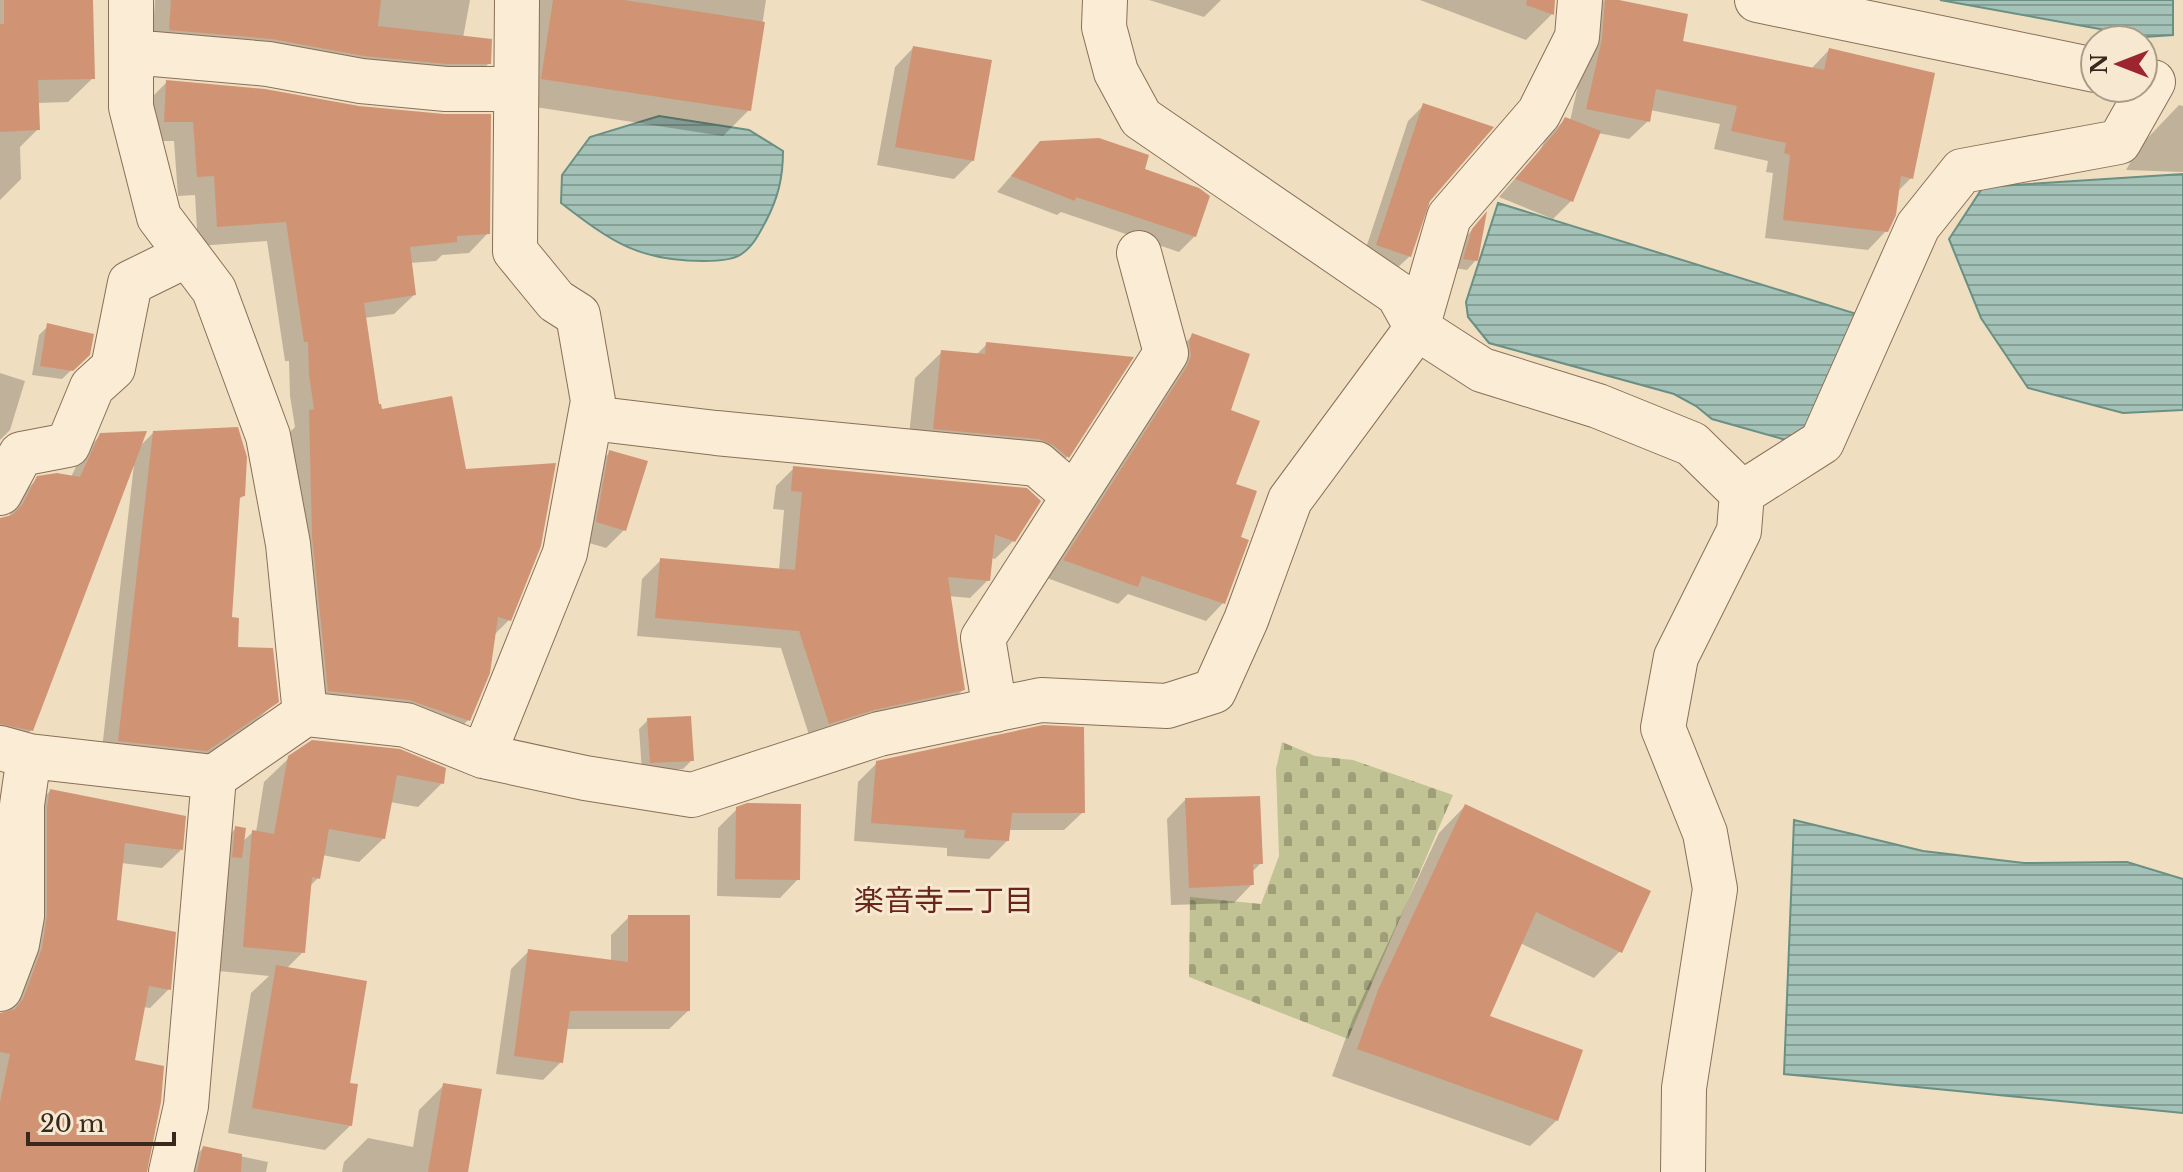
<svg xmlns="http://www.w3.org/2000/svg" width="2183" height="1172" font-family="'Libre Baskerville','Noto Sans JP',serif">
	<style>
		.cemetery { fill: url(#cemetery-stones) }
		.water { fill: url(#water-rules); stroke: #6a9084; stroke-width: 2 }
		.shadow { fill: #0003 }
		.building { fill: #d09475 }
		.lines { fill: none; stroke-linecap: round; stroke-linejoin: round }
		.minor-casing { stroke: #8a6f58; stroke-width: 46 }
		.minor { stroke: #faecd5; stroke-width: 44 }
		.labels { text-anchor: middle; stroke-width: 6; stroke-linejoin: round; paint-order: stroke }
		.neighbourhood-label { font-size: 30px; fill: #68251a; stroke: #f7e9d1 }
	</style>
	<defs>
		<pattern id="cemetery-stones" width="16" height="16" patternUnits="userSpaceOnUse" patternTransform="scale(2)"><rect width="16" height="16" fill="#c1c394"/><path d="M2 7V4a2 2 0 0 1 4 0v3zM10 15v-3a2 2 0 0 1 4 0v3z" fill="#9e9e78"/></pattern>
		<pattern id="water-rules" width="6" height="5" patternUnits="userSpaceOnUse" patternTransform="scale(2)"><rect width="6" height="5" fill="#a4c2b7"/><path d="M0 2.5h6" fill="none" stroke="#879e94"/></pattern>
	</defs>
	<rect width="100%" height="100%" fill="#f0dec1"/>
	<path class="cemetery" d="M 1282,742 L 1315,756 L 1353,760 L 1453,795 L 1348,1039 L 1189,977 L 1190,897 L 1261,904 L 1279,856 L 1276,769 Z"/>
	<path class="water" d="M 1940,0 L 2173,0 L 2173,35 L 2144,37 Z
		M 659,116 L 749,130 L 783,151 C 783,178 778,198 766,221 C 759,234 753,247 740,255 C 732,260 714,261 704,261 C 638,261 612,242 561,203 L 562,175 L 590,137 Z
		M 2183,174 L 2183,410 L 2123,413 L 2028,388 L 1981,318 L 1949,239 L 1983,187 Z
		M 1498,203 L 1860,315 L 1800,444 L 1712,419 L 1696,406 L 1674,394 L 1489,343 L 1468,317 L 1466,302 Z
		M 1794,820 L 1923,851 L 2024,863 L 2127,862 L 2183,879 L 2183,1113 L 1784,1074 Z"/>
	<path class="shadow" d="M 0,0 L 87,0 L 93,78 L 68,102 L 37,103 L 38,129 L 20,147 L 21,179 L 0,200 Z
		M 155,0 L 470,0 L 463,38 L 489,63 L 472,81 L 152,47 Z
		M 531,0 L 766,0 L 749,110 L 723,136 L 516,104 Z
		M 1149,0 L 1221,0 L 1204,17 Z
		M 1420,0 L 1554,0 L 1552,14 L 1526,40 Z
		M 1604,0 L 1609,0 L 1681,42 L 1811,69 L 1829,50 L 1911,178 L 1897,192 L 1886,231 L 1868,250 L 1765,238 L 1773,173 L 1766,172 L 1768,161 L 1714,149 L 1720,124 L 1650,110 L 1648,121 L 1629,139 L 1598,133 L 1571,201 L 1553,219 L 1499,197 L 1540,150 L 1547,137 L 1566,119 L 1570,121 L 1584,59 L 1586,18 Z
		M 913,48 L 973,160 L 954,179 L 877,165 L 895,67 Z
		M 167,82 L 488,233 L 469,253 L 442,255 L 436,261 L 410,263 L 414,295 L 394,314 L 364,318 L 380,411 L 464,471 L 509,620 L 493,636 L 468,720 L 449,740 L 309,710 L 293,556 L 291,431 L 295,427 L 290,396 L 289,361 L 285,361 L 267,241 L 198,246 L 195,195 L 178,196 L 174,141 L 145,141 L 147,102 Z
		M 2179,105 L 2183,106 L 2183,172 L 2126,170 L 2139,147 Z
		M 1423,106 L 1428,200 L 1410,256 L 1394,271 L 1362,260 L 1408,121 Z
		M 1025,160 L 1142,171 L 1195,236 L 1179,252 L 1061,212 L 1057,215 L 997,192 Z
		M 1478,223 L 1476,260 L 1467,270 L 1455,268 L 1463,240 Z
		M 48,326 L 88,354 L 62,379 L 32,375 L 39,335 Z
		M 1192,336 L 1228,412 L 1238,539 L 1223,603 L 1206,621 L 1128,594 L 1118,604 L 1047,578 L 1175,353 Z
		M 987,344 L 1130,359 L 1067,457 L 1041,483 L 907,455 L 915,378 L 942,352 L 976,355 Z
		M 0,373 L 25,381 L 10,430 L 0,440 Z
		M 153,433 L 243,496 L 238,500 L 230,619 L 236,649 L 277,701 L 258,719 L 188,768 L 101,758 L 134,464 L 31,730 L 13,749 L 0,745 L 0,520 L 8,518 L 19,497 L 38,478 L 71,477 L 82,454 L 101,435 L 139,447 Z
		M 610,452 L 624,530 L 606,548 L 579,540 L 592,470 Z
		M 794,468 L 1013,541 L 995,559 L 991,558 L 988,580 L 970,598 L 948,596 L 963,690 L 944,708 L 811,741 L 781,648 L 637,636 L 642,579 L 661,560 L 779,570 L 784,510 L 773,509 L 776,486 Z
		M 648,720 L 692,760 L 683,769 L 642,771 L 639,729 Z
		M 312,742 L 442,783 L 418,807 L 390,802 L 384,838 L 359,862 L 322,855 L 318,878 L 309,887 L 303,952 L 286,969 L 347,1085 L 351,1125 L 325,1150 L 228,1133 L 251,993 L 269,976 L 219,971 L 227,837 L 236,828 L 242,842 L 253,832 L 256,832 L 264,782 L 289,758 Z
		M 877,763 L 1083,812 L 1064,830 L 1008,830 L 1008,840 L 989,859 L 947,856 L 947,848 L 854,841 L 858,782 Z
		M 50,791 L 181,850 L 162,868 L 121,863 L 115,921 L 169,989 L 150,1008 L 143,1007 L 133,1061 L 145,1172 L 0,1172 L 0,1015 L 7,1014 L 24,969 L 32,810 Z
		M 1185,800 L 1261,863 L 1252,872 L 1252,884 L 1234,903 L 1171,905 L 1167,819 Z
		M 1465,806 L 1620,951 L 1594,978 L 1520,943 L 1487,1018 L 1557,1120 L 1530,1146 L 1332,1076 L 1353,1018 L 1439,833 Z
		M 737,809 L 798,879 L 780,898 L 717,896 L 718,828 Z
		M 629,917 L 688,1011 L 669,1029 L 566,1029 L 561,1062 L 543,1080 L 496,1074 L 511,969 L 529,951 L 611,962 L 611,935 Z
		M 443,1086 L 465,1172 L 342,1172 L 344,1162 L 368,1138 L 413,1147 L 419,1110 Z
		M 203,1148 L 268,1162 L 266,1172 L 183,1172 L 185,1167 Z"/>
	<path class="building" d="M 4,0 L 93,0 L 95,79 L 38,80 L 40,130 L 0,132 L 0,24 L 4,24 Z
		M 171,0 L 381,0 L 378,26 L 492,39 L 491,64 L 447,64 L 364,56 L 272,39 L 169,30 Z
		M 553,0 L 624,0 L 765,22 L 751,111 L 541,79 Z
		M 1527,0 L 1555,0 L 1554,15 L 1526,5 Z
		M 1605,0 L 1619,0 L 1688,14 L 1683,41 L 1824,70 L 1829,48 L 1935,73 L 1913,179 L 1901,176 L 1896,215 L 1888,232 L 1783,220 L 1790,155 L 1784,153 L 1786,143 L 1731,131 L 1737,106 L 1656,89 L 1650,122 L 1586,109 L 1602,39 Z
		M 913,46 L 992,60 L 974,161 L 895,147 Z
		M 166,80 L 265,89 L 359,106 L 444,114 L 491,114 L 490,234 L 457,236 L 457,242 L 410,247 L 416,295 L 364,303 L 379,404 L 381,404 L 382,409 L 452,396 L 466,469 L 556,463 L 541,546 L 511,621 L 498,617 L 490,673 L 470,721 L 409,700 L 328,691 L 312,536 L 309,410 L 314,409 L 309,375 L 308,342 L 304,342 L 286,222 L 217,227 L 214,176 L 197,177 L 193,122 L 164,122 Z
		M 1423,103 L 1494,127 L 1430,201 L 1411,257 L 1376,245 Z
		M 1565,117 L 1601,131 L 1573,202 L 1515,179 L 1558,129 Z
		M 1099,138 L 1149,155 L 1145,169 L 1199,188 L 1210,196 L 1196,237 L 1076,197 L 1075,201 L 1011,176 L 1040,141 Z
		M 1487,211 L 1478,261 L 1463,259 L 1472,229 Z
		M 47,323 L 94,334 L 90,355 L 73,371 L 40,366 Z
		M 1192,333 L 1250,354 L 1231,410 L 1260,421 L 1236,484 L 1257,491 L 1241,537 L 1249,540 L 1225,604 L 1142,576 L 1138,587 L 1063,560 L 1187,366 L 1191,356 L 1189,342 Z
		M 986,342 L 1134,357 L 1069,458 L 1053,445 L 1039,439 L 933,429 L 941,350 L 985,354 Z
		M 238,427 L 247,457 L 245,496 L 240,497 L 232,617 L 239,618 L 238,647 L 273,648 L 279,702 L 207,751 L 118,741 L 153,431 Z
		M 147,431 L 33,731 L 0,724 L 0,518 L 12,515 L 22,505 L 37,476 L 57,473 L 80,477 L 100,433 Z
		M 609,450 L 648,461 L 626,531 L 596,522 Z
		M 793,466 L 1027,488 L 1041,501 L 1015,542 L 995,535 L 990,581 L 948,577 L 965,690 L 874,710 L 829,724 L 799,631 L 655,618 L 660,558 L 795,570 L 802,492 L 791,491 Z
		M 691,716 L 694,761 L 650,763 L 647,718 Z
		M 1043,725 L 1084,727 L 1085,813 L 1012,813 L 1009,841 L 964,838 L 965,830 L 871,823 L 876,761 Z
		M 312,740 L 400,749 L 446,768 L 444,784 L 397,775 L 385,839 L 329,829 L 320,879 L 312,877 L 305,953 L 243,947 L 252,830 L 274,834 L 288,756 Z
		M 50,789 L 186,816 L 183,850 L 125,843 L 117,920 L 176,932 L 171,990 L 149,986 L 135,1060 L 164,1066 L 161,1102 L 147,1172 L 0,1172 L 0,1102 L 10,1054 L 0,1052 L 0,1013 L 15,1009 L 23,999 L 42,948 L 47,916 L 47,807 Z
		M 1260,796 L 1263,864 L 1253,864 L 1254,885 L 1189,888 L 1185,798 Z
		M 747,803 L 801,804 L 800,880 L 735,879 L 736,807 Z
		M 1465,804 L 1651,891 L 1622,953 L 1536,912 L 1490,1016 L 1583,1050 L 1558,1121 L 1357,1049 L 1378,990 Z
		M 235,826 L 246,828 L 242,858 L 232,857 Z
		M 628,915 L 690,915 L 690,1011 L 570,1011 L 563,1063 L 514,1056 L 528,949 L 628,962 Z
		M 276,965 L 367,981 L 350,1083 L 358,1084 L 352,1126 L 252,1108 Z
		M 443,1083 L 482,1089 L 468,1172 L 428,1172 Z
		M 203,1146 L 242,1154 L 241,1172 L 197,1172 Z"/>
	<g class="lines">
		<g class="minor-casing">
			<path id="minor" d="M 1105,0 L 1104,27 L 1116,72 L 1141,118 L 1398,294 L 1417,328 L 1482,370 L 1598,406 L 1692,444 L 1742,493 L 1739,531 L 1676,657 L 1663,728 L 1705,833 L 1715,889 L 1684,1088 L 1683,1172
				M 1757,0 L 2095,70
				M 131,52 L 268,64 L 361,81 L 446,89 L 516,89
				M 591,418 L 716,433 L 1037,464 L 1074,496
				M 0,493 L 21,454 L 68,445 L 92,387 L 113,368 L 130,283 L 187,255
				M 1742,493 L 1822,442 L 1918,226 L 1962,171 L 2119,142 L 2153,82
				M 995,710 L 983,638 L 1166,353 L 1139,253
				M 305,714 L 406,725 L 483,756 L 585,778 L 692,795 L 879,734 L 1041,700 L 1167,706 L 1214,691 L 1246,620 L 1290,500 L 1417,328 L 1449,217 L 1539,113 L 1577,37 L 1580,0
				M 0,748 L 29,756 L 214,777 L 305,714 L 288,544 L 268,436 L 214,290 L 159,217 L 131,107 L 131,0
				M 483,756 L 565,553 L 593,401 L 578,315 L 556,301 L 515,251 L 517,0
				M 0,989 L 17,944 L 22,916 L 22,805 L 29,756
				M 171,1172 L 186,1106 L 214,777"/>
		</g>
		<use href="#minor" class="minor"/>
	</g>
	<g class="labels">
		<g class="neighbourhood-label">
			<text x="944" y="911">楽音寺二丁目</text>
		</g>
	</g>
	<g transform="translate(2119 64) rotate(270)"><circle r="38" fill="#f7e9d1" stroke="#ab9c89" stroke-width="2"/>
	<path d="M0-6L14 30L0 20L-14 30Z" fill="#9c252f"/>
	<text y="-12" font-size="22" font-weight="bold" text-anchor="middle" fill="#39281d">N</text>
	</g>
	<path d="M28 1132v12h146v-12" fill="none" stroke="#39281d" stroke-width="4"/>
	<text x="40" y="1132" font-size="24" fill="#39281d" stroke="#f7e9d1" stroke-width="6" paint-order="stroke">20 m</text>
</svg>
